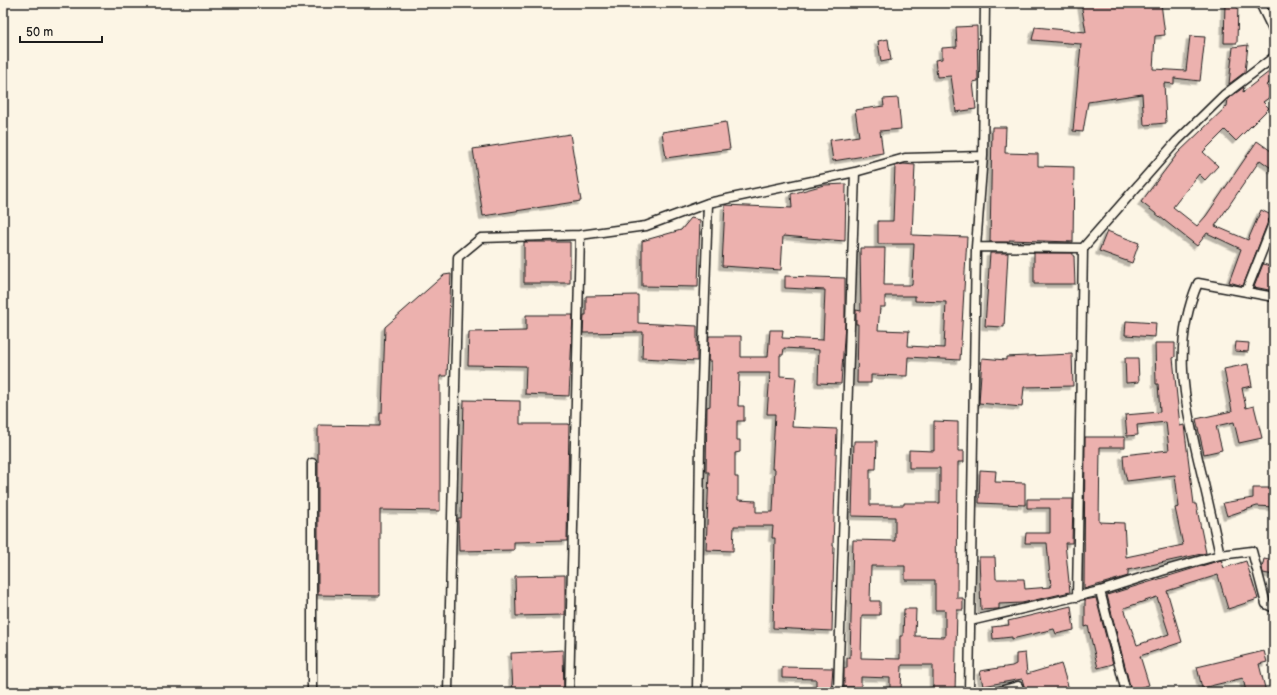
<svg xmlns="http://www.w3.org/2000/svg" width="1277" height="695" font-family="'Balsamiq Sans',sans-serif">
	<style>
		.building { fill: #ecb1ae; stroke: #1c1c1c; fill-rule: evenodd; filter: url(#shadow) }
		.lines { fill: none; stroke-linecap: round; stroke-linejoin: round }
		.minor-casing { stroke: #1c1c1c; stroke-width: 11 }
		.minor { stroke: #fcf5e5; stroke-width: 8 }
	</style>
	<defs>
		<filter id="shadow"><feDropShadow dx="-3.5" dy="3.5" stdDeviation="0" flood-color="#0004"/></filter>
	</defs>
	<rect width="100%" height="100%" fill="#fcf5e5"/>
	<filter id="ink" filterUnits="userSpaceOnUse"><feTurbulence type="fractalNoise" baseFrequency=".025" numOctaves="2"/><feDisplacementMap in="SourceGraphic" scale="8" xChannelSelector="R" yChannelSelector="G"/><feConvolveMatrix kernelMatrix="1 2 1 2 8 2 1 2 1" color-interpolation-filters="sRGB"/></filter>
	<g filter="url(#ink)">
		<path class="building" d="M 1081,3 L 1161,3 L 1165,35 L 1155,36 L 1153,69 L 1186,71 L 1190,36 L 1205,37 L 1200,81 L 1174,78 L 1174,84 L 1164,83 L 1166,123 L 1144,125 L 1142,94 L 1088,102 L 1083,132 L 1073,131 L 1081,44 L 1032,40 L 1035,27 L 1086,32 Z
			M 1225,3 L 1238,3 L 1237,43 L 1224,43 Z
			M 977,26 L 978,81 L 973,82 L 976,109 L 956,112 L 951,76 L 937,77 L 935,60 L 942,59 L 942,48 L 957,47 L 956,27 Z
			M 888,39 L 891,60 L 881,62 L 878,41 Z
			M 1248,45 L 1245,72 L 1229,84 L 1233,47 Z
			M 1274,68 L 1274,80 L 1266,85 L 1274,94 L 1263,102 L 1269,108 L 1236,141 L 1225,130 L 1203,152 L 1218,166 L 1205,180 L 1199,174 L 1173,207 L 1197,226 L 1206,216 L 1257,141 L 1274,153 L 1274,170 L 1260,160 L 1215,226 L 1248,240 L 1261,210 L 1273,216 L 1269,219 L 1243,286 L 1229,282 L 1241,249 L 1207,233 L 1197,246 L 1141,202 L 1178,153 L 1227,106 L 1228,99 L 1244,87 L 1243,92 Z
			M 898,98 L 901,129 L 880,131 L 883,153 L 833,161 L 830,140 L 859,136 L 855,110 L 884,106 L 883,99 Z
			M 726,122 L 730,149 L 666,158 L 662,132 Z
			M 992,127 L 1006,127 L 1005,153 L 1038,154 L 1038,166 L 1074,167 L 1073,242 L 1009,240 L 1009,242 L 990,242 Z
			M 570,134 L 581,201 L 483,216 L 473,149 Z
			M 903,164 L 915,165 L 912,235 L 967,237 L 960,360 L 908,357 L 907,376 L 871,375 L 871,383 L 857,383 L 858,324 L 856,324 L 856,310 L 861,311 L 860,248 L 885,248 L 884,285 L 912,285 L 914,244 L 878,244 L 878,221 L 893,221 L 895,166 ZM 885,296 L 915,296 L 915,301 L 946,302 L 944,348 L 908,346 L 909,331 L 878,330 L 880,307 L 885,307 Z
			M 846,184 L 845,241 L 783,236 L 781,270 L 722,266 L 725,205 L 792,208 L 791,194 L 824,185 Z
			M 691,218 L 700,220 L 698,287 L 642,286 L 642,241 L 681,230 Z
			M 1107,231 L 1139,243 L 1132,263 L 1099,251 Z
			M 524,242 L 570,242 L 570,283 L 524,283 Z
			M 990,253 L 1008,253 L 1004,327 L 985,326 Z
			M 1034,253 L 1073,253 L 1073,256 L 1074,256 L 1075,284 L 1034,284 Z
			M 1263,264 L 1274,267 L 1274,291 L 1254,287 Z
			M 451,274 L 447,376 L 440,376 L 440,511 L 380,510 L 380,596 L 318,595 L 318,425 L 380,426 L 380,413 L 382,413 L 385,327 L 444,275 Z
			M 785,276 L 845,278 L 845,324 L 841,384 L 818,383 L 819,350 L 784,348 L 783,355 L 780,355 L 780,376 L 796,377 L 792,427 L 837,429 L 833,546 L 834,546 L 832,631 L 773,628 L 775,538 L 772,538 L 773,526 L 734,526 L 733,551 L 706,550 L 709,472 L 706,472 L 707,407 L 710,406 L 711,361 L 708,361 L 709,336 L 741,336 L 741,357 L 768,357 L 770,330 L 783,330 L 782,338 L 823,340 L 825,290 L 785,288 ZM 739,373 L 770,373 L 767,414 L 775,414 L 772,469 L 775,469 L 773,512 L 756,512 L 756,501 L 738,500 L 738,477 L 735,477 L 735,453 L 740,452 L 740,440 L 737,440 L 737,421 L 744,421 L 744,406 L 738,406 Z
			M 638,295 L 638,323 L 697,326 L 697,361 L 642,358 L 643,332 L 583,333 L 584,315 L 586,315 L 586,296 Z
			M 526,315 L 573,315 L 569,396 L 525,394 L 526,366 L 468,365 L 469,332 L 526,331 Z
			M 1126,321 L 1156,323 L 1155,337 L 1125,335 Z
			M 1236,342 L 1249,343 L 1248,352 L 1235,351 Z
			M 1155,343 L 1175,343 L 1175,357 L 1173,358 L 1180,426 L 1184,425 L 1194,504 L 1196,504 L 1206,553 L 1128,570 L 1128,576 L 1084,589 L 1085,437 L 1125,437 L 1125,447 L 1100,447 L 1099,522 L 1124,523 L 1126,557 L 1183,545 L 1175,508 L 1179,507 L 1175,475 L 1127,481 L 1124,469 L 1123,455 L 1169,450 L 1166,422 L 1137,425 L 1138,435 L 1127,436 L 1125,415 L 1160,412 L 1158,384 L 1156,384 Z
			M 1072,354 L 1073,386 L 1024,387 L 1022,407 L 979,403 L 982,358 L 1006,360 L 1006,357 Z
			M 1125,358 L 1138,358 L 1139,382 L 1126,383 Z
			M 1248,364 L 1252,386 L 1242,388 L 1246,408 L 1254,406 L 1262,438 L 1239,443 L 1234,422 L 1216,426 L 1222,450 L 1204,454 L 1196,419 L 1232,411 L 1224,369 Z
			M 464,400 L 520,401 L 520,424 L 569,424 L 567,541 L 514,542 L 514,550 L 459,551 L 458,518 L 461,518 Z
			M 934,421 L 958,422 L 958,451 L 964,451 L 964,462 L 958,462 L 957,598 L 963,598 L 963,610 L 957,610 L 955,692 L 933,692 L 933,665 L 902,665 L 901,692 L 890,692 L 890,678 L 861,677 L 861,687 L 844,687 L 844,668 L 847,668 L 847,658 L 850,658 L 853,540 L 895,541 L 895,517 L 852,516 L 854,441 L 877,441 L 876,469 L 870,469 L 870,505 L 904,505 L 904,503 L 940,503 L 940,468 L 909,468 L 909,450 L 934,451 ZM 871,566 L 905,566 L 905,580 L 935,580 L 935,610 L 945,610 L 945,637 L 915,636 L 916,609 L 904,609 L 903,636 L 900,636 L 900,659 L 861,658 L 862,615 L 880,615 L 880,601 L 870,601 Z
			M 980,470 L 996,471 L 995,482 L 1025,483 L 1025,505 L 979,503 Z
			M 1253,488 L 1274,488 L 1274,507 L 1257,506 L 1227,516 L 1223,503 L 1253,498 Z
			M 1027,499 L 1073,499 L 1072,543 L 1065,543 L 1070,592 L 1022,603 L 999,604 L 999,609 L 996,609 L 981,610 L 979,557 L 995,557 L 996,579 L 1024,579 L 1025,589 L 1051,587 L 1047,543 L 1025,543 L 1026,533 L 1050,533 L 1050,508 L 1027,508 Z
			M 1264,559 L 1274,561 L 1274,575 L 1263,573 L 1262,568 Z
			M 1221,560 L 1224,568 L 1246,561 L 1258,599 L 1228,609 L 1218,575 L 1167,591 L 1182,642 L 1140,656 L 1149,685 L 1131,690 L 1107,595 ZM 1157,597 L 1169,634 L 1137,645 L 1124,608 Z
			M 565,575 L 565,615 L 516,616 L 515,576 Z
			M 1096,598 L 1113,664 L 1098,668 L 1088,626 L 1085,627 L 1085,600 Z
			M 1071,606 L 1074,630 L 1056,634 L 1054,629 L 1012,639 L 1012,637 L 993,639 L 992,627 L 1009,625 L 1008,621 Z
			M 563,650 L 564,692 L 513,692 L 511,653 Z
			M 1264,651 L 1267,662 L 1259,664 L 1266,692 L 1246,692 L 1243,678 L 1202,688 L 1197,667 Z
			M 1025,653 L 1027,674 L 1061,664 L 1069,689 L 1059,692 L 1026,692 L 1022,679 L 983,686 L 980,671 L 1012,666 L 1016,664 L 1016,654 Z
			M 782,667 L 833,668 L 831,692 L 816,692 L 816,679 L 782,678 Z"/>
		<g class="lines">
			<g class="minor-casing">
				<path id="minor" d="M 1260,3 L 1274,32
					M 976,247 L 983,156 L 985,3
					M 1246,292 L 1274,221
					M 1274,297 L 1198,283 C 1172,343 1184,398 1198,459 C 1206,491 1213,523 1220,555 L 1252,551 L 1266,604 L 1274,608
					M 1100,591 L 1126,692
					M 1077,597 L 1083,248
					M 970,621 L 1100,591 L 1162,571 L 1220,555
					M 312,692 L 312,463
					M 448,692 L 458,257 L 481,238 L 580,235
					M 569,692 L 580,235 L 646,226 L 708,203
					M 697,692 L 700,443 L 708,203 L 855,172 L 905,158 L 983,156
					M 838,692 L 855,172
					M 969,692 L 976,247 L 1083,248 L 1177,141 L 1224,95 L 1274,57
					M 996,692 L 1018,686 L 1020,692"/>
			</g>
			<use href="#minor" class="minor"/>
		</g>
	</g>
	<rect width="1277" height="695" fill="none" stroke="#fcf5e5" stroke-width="16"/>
	<rect x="8" y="8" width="1261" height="679" fill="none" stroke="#1c1c1c" stroke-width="1.5" filter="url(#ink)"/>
	<path d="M20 36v6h82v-6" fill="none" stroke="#1c1c1c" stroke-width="2"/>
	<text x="26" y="36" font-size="12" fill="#1c1c1c" stroke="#fcf5e5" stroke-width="3" paint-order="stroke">50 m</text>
</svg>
